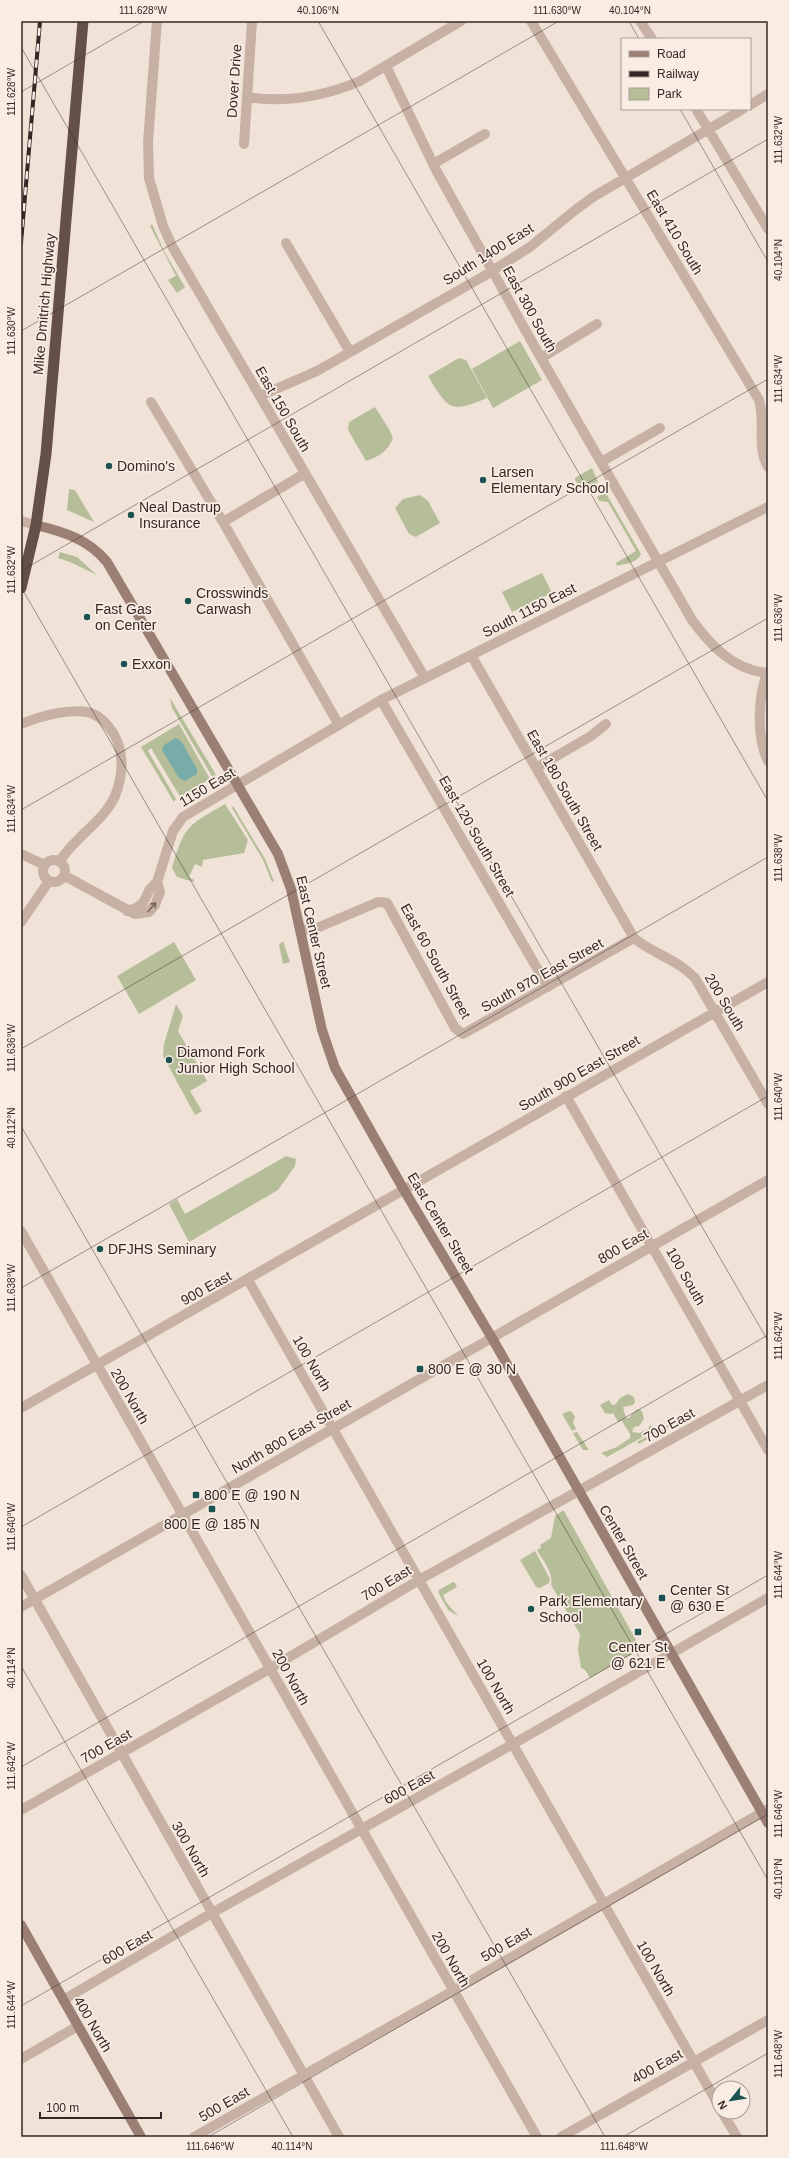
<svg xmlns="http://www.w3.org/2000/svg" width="789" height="2158" font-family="Helvetica,sans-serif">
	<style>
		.green { fill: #b5be98 }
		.water { fill: #77aca9 }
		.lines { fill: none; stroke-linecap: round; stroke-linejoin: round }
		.minor { stroke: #c7b1a4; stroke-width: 10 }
		.tertiary { stroke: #c7b1a4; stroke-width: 10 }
		.secondary { stroke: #9b7f75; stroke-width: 10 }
		.trunk { stroke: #645049; stroke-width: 11 }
		.rail-casing { stroke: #332825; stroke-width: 4 }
		.rail { stroke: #f8ece3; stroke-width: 2.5; stroke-dasharray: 8; stroke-linecap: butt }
		.oneway { stroke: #76665e }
		.ticks { fill: none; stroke: #332825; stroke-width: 1; stroke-opacity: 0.45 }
		.poi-dot { fill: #1c5351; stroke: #f8ece3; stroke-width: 1.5 }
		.labels { text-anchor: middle; stroke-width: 3.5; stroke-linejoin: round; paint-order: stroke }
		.street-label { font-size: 14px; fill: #332825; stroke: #f8ece3 }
		.poi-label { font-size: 14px; fill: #332825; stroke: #f8ece3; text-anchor: start }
		.neatline { fill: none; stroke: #332825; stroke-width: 1.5 }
		.ticks-label { font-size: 10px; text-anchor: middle; fill: #332825 }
	</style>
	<rect width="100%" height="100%" fill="#f0e2d7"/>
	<path class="green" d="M 152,224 L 165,253 L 185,287 L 177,293 L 168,280 L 176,276 L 150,226 Z
		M 520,341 L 542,380 L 493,408 L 472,369 Z
		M 459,358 L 466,360 L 487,398 C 450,414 448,409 428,376 Z
		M 375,407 L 389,429 L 393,438 C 387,452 380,456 366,461 L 348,430 L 349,422 Z
		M 592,468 L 598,482 L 582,490 L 575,480 L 575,478 Z
		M 69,489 L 75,490 L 94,522 L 67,510 Z
		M 604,493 L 607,495 L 641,554 C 637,563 624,564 617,566 L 616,563 L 636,551 L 608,502 L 599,501 L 597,497 Z
		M 420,495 L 428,501 L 440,523 L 416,537 L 409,534 L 395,508 L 403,499 Z
		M 60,552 L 77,557 L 97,575 L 70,562 L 58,558 Z
		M 542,573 L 552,593 L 512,612 L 502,592 Z
		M 170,698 L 215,773 L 217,779 L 213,778 L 172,708 Z
		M 179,724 L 210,779 L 183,795 L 179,795 L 151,748 L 148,751 L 176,799 L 174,802 L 141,747 Z
		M 225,804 L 248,840 L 244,853 L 203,860 L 202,867 L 195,864 L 189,877 L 194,880 L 194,882 L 177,877 L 172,868 C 185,825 186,827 225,804 Z
		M 233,806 L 265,859 L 274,881 L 272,882 L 263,860 L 232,808 Z
		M 283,941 L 290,962 L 283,964 L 279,945 Z
		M 174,942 L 196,980 L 139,1014 L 117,976 Z
		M 176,1004 L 183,1016 L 178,1031 L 207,1081 L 190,1091 L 202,1111 L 195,1115 L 163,1056 L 164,1044 Z
		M 286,1156 L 296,1159 L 295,1166 L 278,1190 L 189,1242 L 169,1204 L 177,1199 L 185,1214 Z
		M 628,1394 L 634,1397 L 635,1402 L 633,1405 L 623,1407 L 626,1418 L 629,1418 L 633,1413 L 638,1409 L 642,1411 L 644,1419 L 639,1426 L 634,1427 L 632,1432 L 639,1433 L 648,1429 L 650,1425 L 655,1430 L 607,1457 L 601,1453 L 617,1447 L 630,1438 L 630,1434 L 622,1421 L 618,1422 L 613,1413 L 610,1414 L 605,1413 L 600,1405 L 609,1400 L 612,1405 L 616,1404 L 620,1398 Z
		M 569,1411 L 572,1412 L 575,1417 L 573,1422 L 576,1429 L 572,1431 L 562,1414 Z
		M 673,1422 L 674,1424 L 639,1444 L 637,1442 Z
		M 577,1432 L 589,1450 L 583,1450 L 573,1433 Z
		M 562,1511 L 564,1511 L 641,1649 L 590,1678 L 585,1670 L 581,1668 L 578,1649 L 580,1634 L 551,1585 C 554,1573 543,1561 537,1550 L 541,1548 L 540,1545 L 551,1538 L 555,1516 Z
		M 535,1551 L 550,1579 L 549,1583 L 540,1588 L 536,1587 L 520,1560 Z
		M 453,1582 L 455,1583 L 457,1587 L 443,1595 L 446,1602 L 458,1616 L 448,1610 L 438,1592 L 439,1590 Z"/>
	<path class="water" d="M 176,738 L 181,741 L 197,769 L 197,774 L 185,781 L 179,778 L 162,750 L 164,745 Z"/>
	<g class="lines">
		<path class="minor" d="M 157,21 L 148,142 L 149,178 L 163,226 L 172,246 L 425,678
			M 531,21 L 759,400 C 766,422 756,446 768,467
			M 640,21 L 652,39
			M 386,66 L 436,170 L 541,358 L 692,620 C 711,646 734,670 767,673
			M 247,97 C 287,103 323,97 360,81 L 461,21
			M 750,105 L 768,94
			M 696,109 L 768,229
			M 244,144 L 252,21
			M 433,164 L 485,134
			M 286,243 L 350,352
			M 541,358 L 597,324
			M 260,396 L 317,371 L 484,276 L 530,247 L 574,211 L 593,197 L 743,109
			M 151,402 L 223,522 L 339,725
			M 601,462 L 660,428
			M 223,522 L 304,474
			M 471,655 L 634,938 C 653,954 677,959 695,978 L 768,1104
			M 768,671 C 758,695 756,737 768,761
			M 381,700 L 548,987
			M 21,724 C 40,716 66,709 87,712 C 96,713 103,720 109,727 C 125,747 124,773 115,796 C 104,821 75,837 60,861
			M 536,768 L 591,736 L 606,724
			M 21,854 L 45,865
			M43 871a11 11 0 1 1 22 0a11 11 0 1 1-22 0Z
			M 65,876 L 135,914 L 149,912 L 155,905 L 160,892 L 157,882
			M 127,911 L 136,908 L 143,903 L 150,889 L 157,882 L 173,831 L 183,817 L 237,785
			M 21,922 L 49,881
			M 301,930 L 317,928 L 378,902 L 387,903 L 455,1028 L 463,1034 L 634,938
			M 566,1096 L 768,1450
			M 21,1231 L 537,2137
			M 248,1280 L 719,2106
			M 21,1408 L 768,982
			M 21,1575 L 339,2137
			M 21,1810 L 271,1668 L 419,1580 L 768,1385
			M 722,2112 L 737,2137
			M 194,2137 L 453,1991 L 768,1809
			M 561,2137 L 768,2020"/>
		<path class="tertiary" d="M 21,521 L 36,525
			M 237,785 L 381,700 L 768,507
			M 21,1607 L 768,1180
			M 63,2000 L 212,1913 L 520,1740 L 768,1598
			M 21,2059 L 78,2026"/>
		<path class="secondary" d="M 36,525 C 64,532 88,539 107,562 L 264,830 L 278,854 L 291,889 L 322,1030 L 335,1068 L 404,1190 L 492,1338 L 768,1823
			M 21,1925 L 141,2137"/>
		<path class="trunk" d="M 21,588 L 36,525 L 46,454 L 83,21"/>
		<g class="rail-casing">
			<path id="rail" d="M 21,243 L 40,21"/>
		</g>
		<use href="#rail" class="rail"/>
	</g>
	<defs><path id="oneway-shaft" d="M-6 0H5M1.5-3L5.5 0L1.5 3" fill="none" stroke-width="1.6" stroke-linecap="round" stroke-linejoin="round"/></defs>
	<use class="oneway" href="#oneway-shaft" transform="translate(152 907) rotate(-50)"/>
	<path class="ticks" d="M 318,21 L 768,801M 629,21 L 639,39M 21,47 L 768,1341M 21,92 L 144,21M 680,109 L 768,262M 21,331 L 559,21M 21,571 L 768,139M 21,587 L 768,1880M 21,810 L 768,379M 21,1049 L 768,618M 21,1126 L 605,2137M 21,1288 L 768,857M 21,1527 L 768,1096M 21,1666 L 293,2137M 21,1767 L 768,1335M 21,2006 L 768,1575M 208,2137 L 768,1814M 623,2137 L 768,2053"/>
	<g class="poi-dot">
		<circle cx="109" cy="466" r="4"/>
		<circle cx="483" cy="480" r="4"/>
		<circle cx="131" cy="515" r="4"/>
		<circle cx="188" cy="601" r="4"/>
		<circle cx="87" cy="617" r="4"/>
		<circle cx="124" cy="664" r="4"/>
		<circle cx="169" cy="1060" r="4"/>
		<circle cx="100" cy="1249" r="4"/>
		<rect x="416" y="1365" width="8" height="8" rx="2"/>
		<rect x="192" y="1491" width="8" height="8" rx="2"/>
		<rect x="208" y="1505" width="8" height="8" rx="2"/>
		<rect x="658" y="1594" width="8" height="8" rx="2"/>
		<circle cx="531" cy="1609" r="4"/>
		<rect x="634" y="1628" width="8" height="8" rx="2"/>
	</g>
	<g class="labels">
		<g class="street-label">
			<text transform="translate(234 81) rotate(-86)" y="5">Dover Drive</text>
			<text transform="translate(675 232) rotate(59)" y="5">East 410 South</text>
			<text transform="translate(488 254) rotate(-32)" y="5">South 1400 East</text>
			<text transform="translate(44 304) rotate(-85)" y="5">Mike Dmitrich Highway</text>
			<text transform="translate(530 309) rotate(61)" y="5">East 300 South</text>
			<text transform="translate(283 409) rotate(60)" y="5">East 150 South</text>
			<text transform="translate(529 610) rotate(-27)" y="5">South 1150 East</text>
			<text transform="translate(207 787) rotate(-31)" y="5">1150 East</text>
			<text transform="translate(565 790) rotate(60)" y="5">East 180 South Street</text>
			<text transform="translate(477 836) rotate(60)" y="5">East 120 South Street</text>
			<text transform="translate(314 932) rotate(77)" y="5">East Center Street</text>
			<text transform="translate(436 961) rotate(61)" y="5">East 60 South Street</text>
			<text transform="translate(542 975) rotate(-29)" y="5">South 970 East Street</text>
			<text transform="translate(725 1002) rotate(59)" y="5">200 South</text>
			<text transform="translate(579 1073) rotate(-30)" y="5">South 900 East Street</text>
			<text transform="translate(441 1223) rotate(59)" y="5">East Center Street</text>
			<text transform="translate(623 1246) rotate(-30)" y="5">800 East</text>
			<text transform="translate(686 1276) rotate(60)" y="5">100 South</text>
			<text transform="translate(206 1288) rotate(-29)" y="5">900 East</text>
			<text transform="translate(312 1363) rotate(60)" y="5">100 North</text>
			<text transform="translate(130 1396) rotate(60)" y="5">200 North</text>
			<text transform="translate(669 1425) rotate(-29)" y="5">700 East</text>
			<text transform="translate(291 1436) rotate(-30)" y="5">North 800 East Street</text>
			<text transform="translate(624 1542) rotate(60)" y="5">Center Street</text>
			<text transform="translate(386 1583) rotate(-31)" y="5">700 East</text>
			<text transform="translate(291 1677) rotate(61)" y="5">200 North</text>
			<text transform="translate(496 1686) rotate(60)" y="5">100 North</text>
			<text transform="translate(106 1746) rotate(-29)" y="5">700 East</text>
			<text transform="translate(409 1787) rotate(-29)" y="5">600 East</text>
			<text transform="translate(191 1849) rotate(60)" y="5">300 North</text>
			<text transform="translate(506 1944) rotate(-30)" y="5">500 East</text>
			<text transform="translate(127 1947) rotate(-30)" y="5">600 East</text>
			<text transform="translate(451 1959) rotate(60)" y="5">200 North</text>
			<text transform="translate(656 1968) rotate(60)" y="5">100 North</text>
			<text transform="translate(93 2024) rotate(60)" y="5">400 North</text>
			<text transform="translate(657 2066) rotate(-29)" y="5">400 East</text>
			<text transform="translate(224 2104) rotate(-30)" y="5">500 East</text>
		</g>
		<g class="poi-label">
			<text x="117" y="471">Domino's</text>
			<text x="491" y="477">Larsen<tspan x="491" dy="16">Elementary School</tspan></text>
			<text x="139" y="512">Neal Dastrup<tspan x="139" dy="16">Insurance</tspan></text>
			<text x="196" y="598">Crosswinds<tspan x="196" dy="16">Carwash</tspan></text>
			<text x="95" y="614">Fast Gas<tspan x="95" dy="16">on Center</tspan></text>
			<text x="132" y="669">Exxon</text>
			<text x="177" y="1057">Diamond Fork<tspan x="177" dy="16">Junior High School</tspan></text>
			<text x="108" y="1254">DFJHS Seminary</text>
			<text x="428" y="1374">800 E @ 30 N</text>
			<text x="204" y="1500">800 E @ 190 N</text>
			<text x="212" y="1529" text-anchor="middle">800 E @ 185 N</text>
			<text x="670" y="1595">Center St<tspan x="670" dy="16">@ 630 E</tspan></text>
			<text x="539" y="1606">Park Elementary<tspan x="539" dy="16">School</tspan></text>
			<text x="638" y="1652" text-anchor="middle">Center St<tspan x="638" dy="16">@ 621 E</tspan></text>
		</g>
	</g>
	<rect width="789" height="2158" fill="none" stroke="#f8ece3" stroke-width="44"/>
	<rect x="621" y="38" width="130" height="72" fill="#f8ece3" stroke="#a99e97"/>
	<rect x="629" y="51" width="20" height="6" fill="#9b7f75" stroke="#a99e97"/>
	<text x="657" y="58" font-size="12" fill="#332825">Road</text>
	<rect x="629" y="71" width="20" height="6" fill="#332825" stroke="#a99e97"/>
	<text x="657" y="78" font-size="12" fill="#332825">Railway</text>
	<rect x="629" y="88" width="20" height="12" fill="#b5be98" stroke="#a99e97"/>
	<text x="657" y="98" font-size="12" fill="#332825">Park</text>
	<g transform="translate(731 2100) rotate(240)"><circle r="19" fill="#f8ece3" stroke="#a99e97"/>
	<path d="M0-3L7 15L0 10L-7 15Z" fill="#1c5351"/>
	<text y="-6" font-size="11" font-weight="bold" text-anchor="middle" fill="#332825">N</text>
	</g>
	<path d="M40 2112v6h121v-6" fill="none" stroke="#332825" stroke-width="2"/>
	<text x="46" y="2112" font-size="12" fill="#332825" stroke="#f8ece3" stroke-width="3" paint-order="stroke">100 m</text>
	<rect x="22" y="22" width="745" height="2114" class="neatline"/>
	<g class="ticks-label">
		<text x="143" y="14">111.628°W</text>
		<text x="318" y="14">40.106°N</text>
		<text x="557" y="14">111.630°W</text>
		<text x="630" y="14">40.104°N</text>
		<text transform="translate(11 92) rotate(-90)" y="4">111.628°W</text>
		<text transform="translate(778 140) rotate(-90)" y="4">111.632°W</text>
		<text transform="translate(778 260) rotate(-90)" y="4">40.104°N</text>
		<text transform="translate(11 331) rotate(-90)" y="4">111.630°W</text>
		<text transform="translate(778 379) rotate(-90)" y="4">111.634°W</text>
		<text transform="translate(11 570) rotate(-90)" y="4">111.632°W</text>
		<text transform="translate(778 618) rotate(-90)" y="4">111.636°W</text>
		<text transform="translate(11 809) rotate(-90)" y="4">111.634°W</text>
		<text transform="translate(778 858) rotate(-90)" y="4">111.638°W</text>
		<text transform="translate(11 1048) rotate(-90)" y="4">111.636°W</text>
		<text transform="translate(778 1097) rotate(-90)" y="4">111.640°W</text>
		<text transform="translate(11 1128) rotate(-90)" y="4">40.112°N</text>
		<text transform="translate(11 1288) rotate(-90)" y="4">111.638°W</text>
		<text transform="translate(778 1336) rotate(-90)" y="4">111.642°W</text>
		<text transform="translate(11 1527) rotate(-90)" y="4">111.640°W</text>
		<text transform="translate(778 1575) rotate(-90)" y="4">111.644°W</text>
		<text transform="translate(11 1668) rotate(-90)" y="4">40.114°N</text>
		<text transform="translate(11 1766) rotate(-90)" y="4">111.642°W</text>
		<text transform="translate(778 1814) rotate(-90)" y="4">111.646°W</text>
		<text transform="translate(778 1879) rotate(-90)" y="4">40.110°N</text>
		<text transform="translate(11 2005) rotate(-90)" y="4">111.644°W</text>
		<text transform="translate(778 2054) rotate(-90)" y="4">111.648°W</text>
		<text x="210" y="2150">111.646°W</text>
		<text x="292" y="2150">40.114°N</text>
		<text x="624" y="2150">111.648°W</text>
	</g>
</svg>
